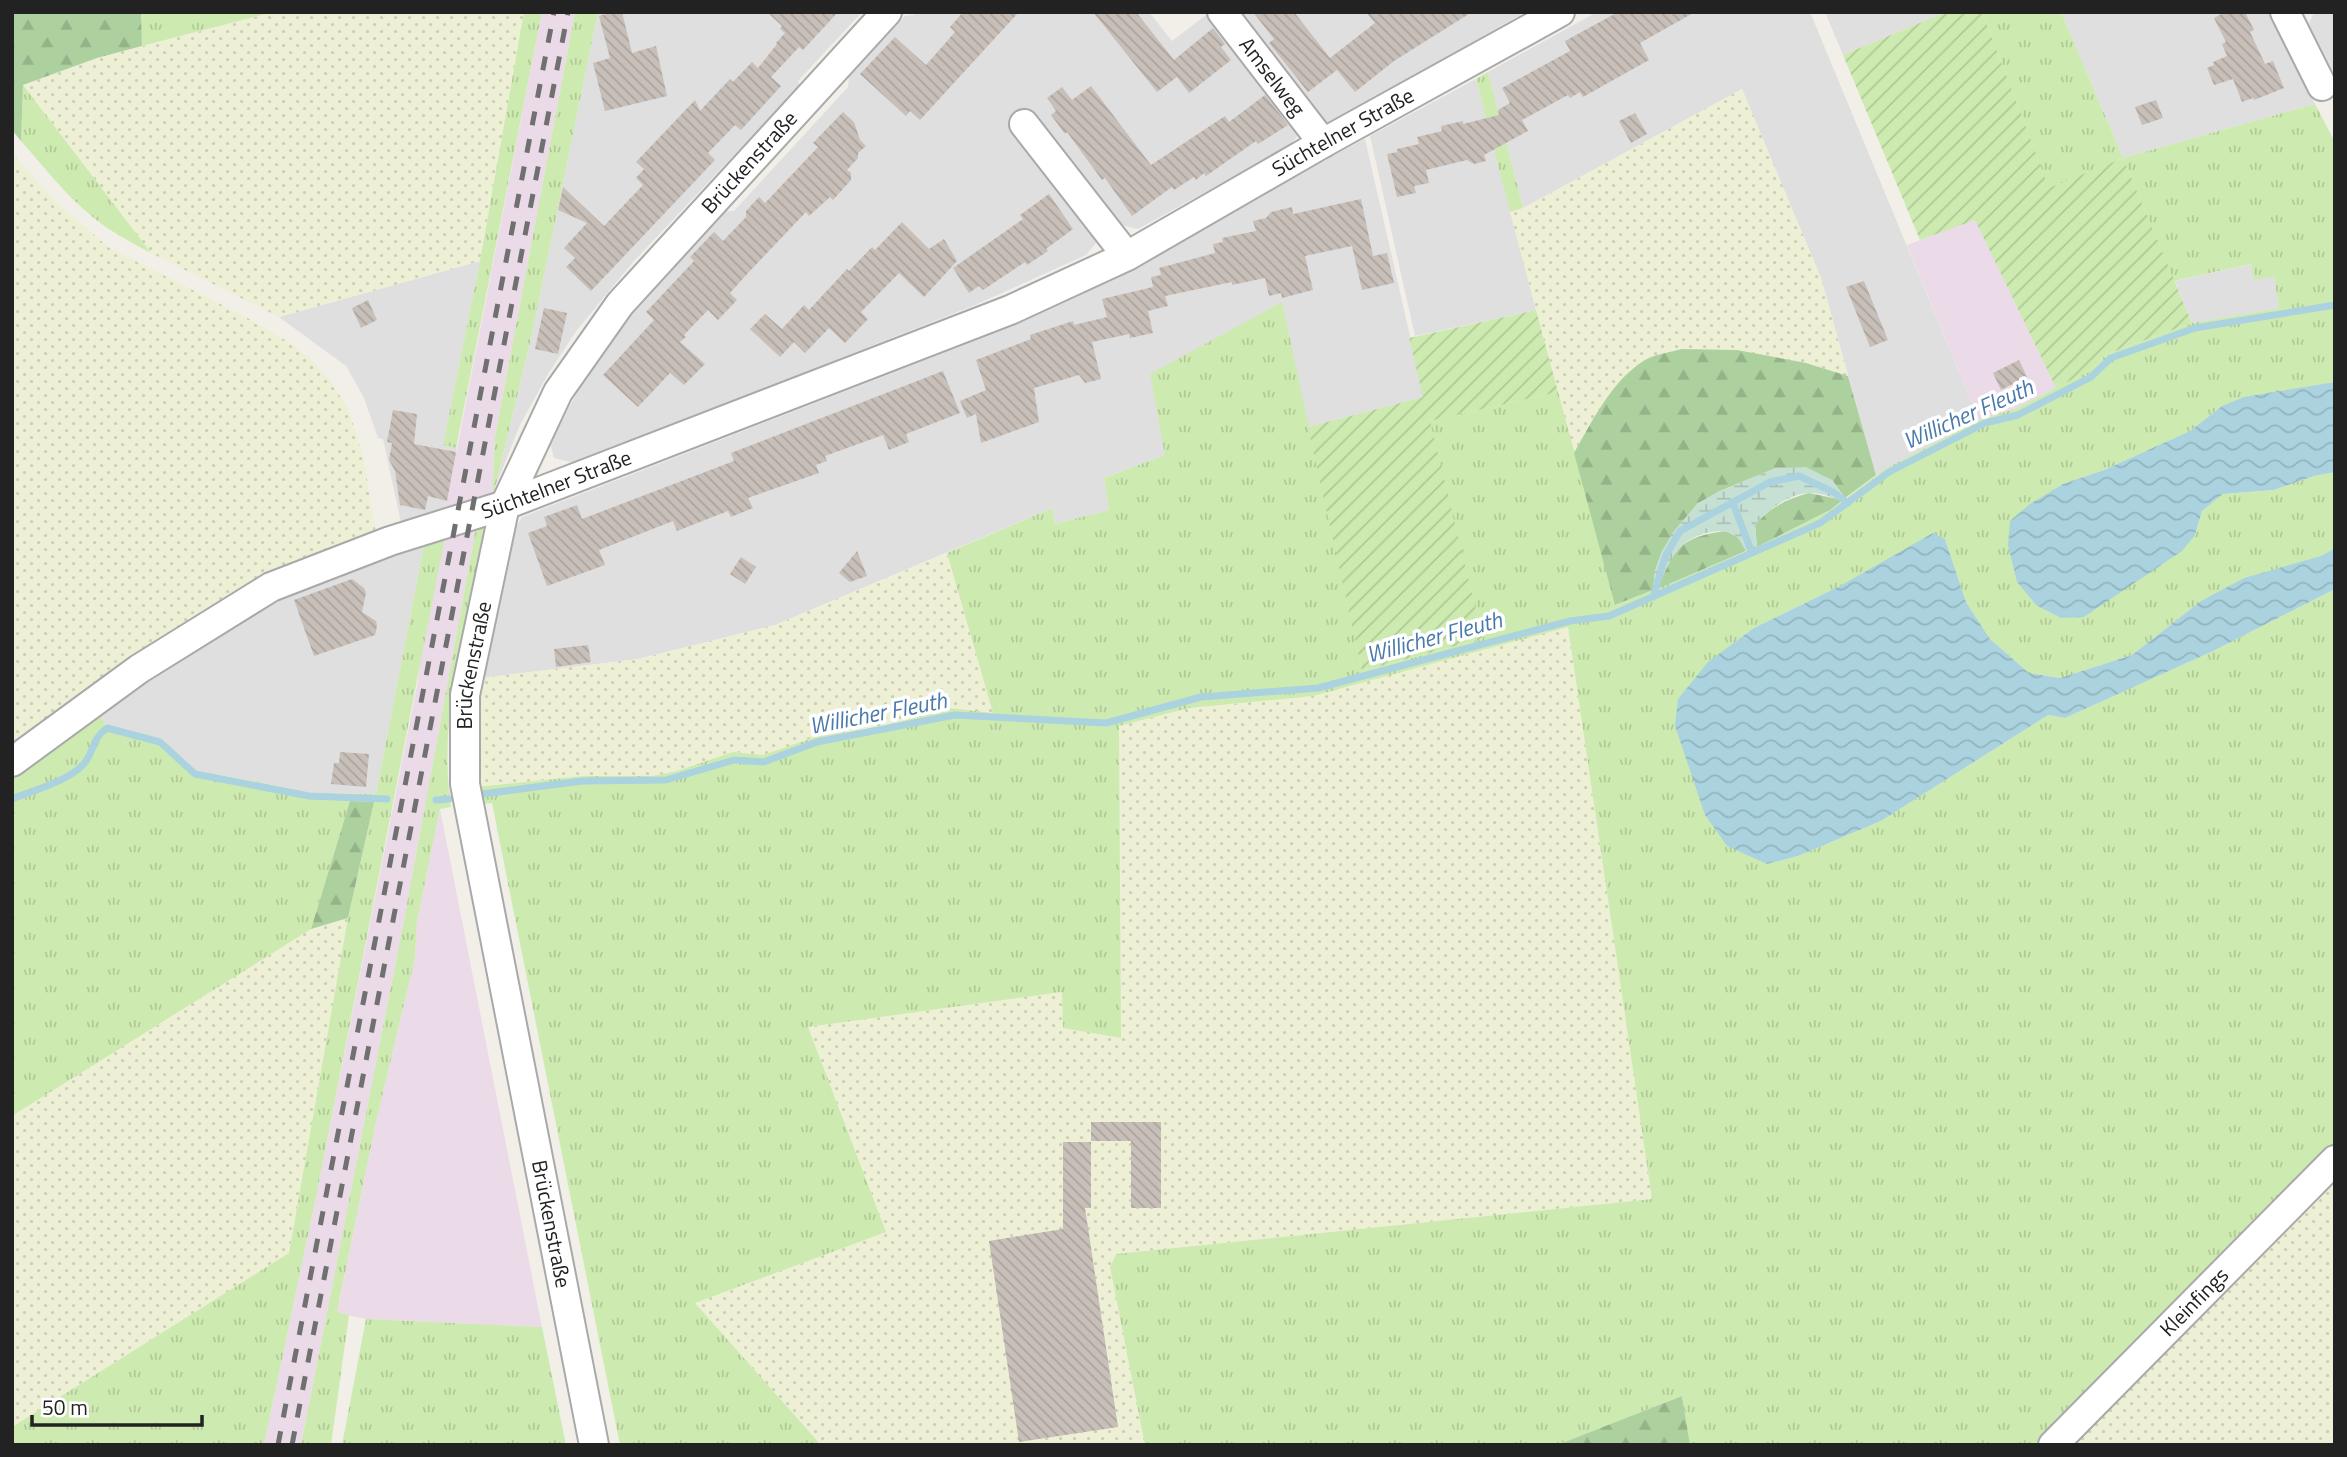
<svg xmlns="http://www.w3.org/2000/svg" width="2347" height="1457" font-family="'Titillium Web',sans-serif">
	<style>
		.residential { fill: #e0dfdf }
		.industrial { fill: #ebdbe8 }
		.farmland { fill: url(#farmland-dots) }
		.grass { fill: url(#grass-tufts) }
		.forest { fill: url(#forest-firs) }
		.wetland { fill: url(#wetland-marsh) }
		.garden { fill: url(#garden-furrows) }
		.water { fill: url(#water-waves) }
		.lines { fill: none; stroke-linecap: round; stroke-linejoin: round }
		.stream { stroke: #aad3df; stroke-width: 7 }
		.building { fill: url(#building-back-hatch) }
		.minor-casing { stroke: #a9a9a9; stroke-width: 32 }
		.minor { stroke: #fff; stroke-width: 28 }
		.rail { stroke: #707070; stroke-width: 5; stroke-dasharray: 14 14; stroke-linecap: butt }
		.labels { text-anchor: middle; stroke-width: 7; stroke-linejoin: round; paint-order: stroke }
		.street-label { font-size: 21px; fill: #222; stroke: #fff }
		.water-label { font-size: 23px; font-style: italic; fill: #4a7aab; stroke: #fff }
	</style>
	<defs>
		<pattern id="farmland-dots" width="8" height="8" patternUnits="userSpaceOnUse" patternTransform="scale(1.75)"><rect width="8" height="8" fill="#eef0d5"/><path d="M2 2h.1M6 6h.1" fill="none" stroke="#ccceb7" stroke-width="1.8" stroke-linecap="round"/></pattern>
		<pattern id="grass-tufts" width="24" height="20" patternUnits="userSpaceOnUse" patternTransform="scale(1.75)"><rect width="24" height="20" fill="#cdebb0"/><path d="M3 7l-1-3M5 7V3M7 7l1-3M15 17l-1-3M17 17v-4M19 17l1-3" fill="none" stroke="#b0c997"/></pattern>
		<pattern id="forest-firs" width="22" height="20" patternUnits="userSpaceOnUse" patternTransform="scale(1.75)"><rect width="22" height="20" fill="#add19e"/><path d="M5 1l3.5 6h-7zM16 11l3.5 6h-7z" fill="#95b388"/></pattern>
		<pattern id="wetland-marsh" width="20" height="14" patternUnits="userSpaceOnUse" patternTransform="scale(1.75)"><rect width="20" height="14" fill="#c6e0d4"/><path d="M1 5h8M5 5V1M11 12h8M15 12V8" fill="none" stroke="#aac0b6"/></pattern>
		<pattern id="garden-furrows" width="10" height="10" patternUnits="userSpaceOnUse" patternTransform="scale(1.75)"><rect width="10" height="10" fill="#cdebb0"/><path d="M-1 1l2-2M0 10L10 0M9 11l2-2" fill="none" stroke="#b0c997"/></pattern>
		<pattern id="water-waves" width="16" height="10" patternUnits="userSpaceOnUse" patternTransform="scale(1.75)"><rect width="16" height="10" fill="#aad3df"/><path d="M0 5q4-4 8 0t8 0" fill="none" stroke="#92b5bf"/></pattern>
		<pattern id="building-back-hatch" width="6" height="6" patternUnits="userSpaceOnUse" patternTransform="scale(1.75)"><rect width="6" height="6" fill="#c7bfb8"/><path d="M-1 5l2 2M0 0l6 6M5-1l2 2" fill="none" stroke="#aba49e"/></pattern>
	</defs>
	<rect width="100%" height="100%" fill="#f2efe9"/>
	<path class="residential" d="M 598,12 L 862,12 L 798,81 L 800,85 L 633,262 L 577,330 L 548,374 L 520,425 L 496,485 L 532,334 Z
		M 917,12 L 1149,12 L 1172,41 L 1206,15 L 1216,15 L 1300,133 L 1289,146 L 1138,229 L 1116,224 L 1092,223 L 1097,242 L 1086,255 L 975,305 L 574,463 L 554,458 L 550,443 L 579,389 L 630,315 L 723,211 L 734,211 L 848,87 L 849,76 L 905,16 L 914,15 Z
		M 1231,12 L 1525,12 L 1335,121 L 1323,123 Z
		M 1597,12 L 1810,12 L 1979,420 L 1876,475 L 1821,278 L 1742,89 L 1523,208 L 1488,72 Z
		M 1825,12 L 1946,12 L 1843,55 Z
		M 2061,12 L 2269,12 L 2315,104 L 2123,158 Z
		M 2314,12 L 2335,12 L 2335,75 L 2309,24 Z
		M 1476,79 L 1536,310 L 1415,336 L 1370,136 Z
		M 1365,139 L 1424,397 L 1308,427 L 1282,303 L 1165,455 L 1104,478 L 1109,510 L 1055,524 L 1052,508 L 775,625 L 638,659 L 481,678 L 511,537 L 522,517 L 1011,327 L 1076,297 L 1258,199 L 1273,187 Z
		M 480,261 L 443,445 L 456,448 L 457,452 L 447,501 L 444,508 L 402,527 L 383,439 L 378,438 L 364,398 L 346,366 L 279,317 Z
		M 2252,264 L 2274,276 L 2279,308 L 2192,323 L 2175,281 Z
		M 424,545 L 376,794 L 306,793 L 264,783 L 197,771 L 163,741 L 106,726 L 97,710 L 281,592 L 349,567 Z"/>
	<path class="industrial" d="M 542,12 L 575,12 L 495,437 L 492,501 L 476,528 L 404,920 L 301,1445 L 264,1445 L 317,1192 L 418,681 L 430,514 L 444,508 L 447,500 Z
		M 1975,219 L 2056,388 L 2015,409 L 1979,420 L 1907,245 Z
		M 440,809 L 542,1327 L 366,1319 L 337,1313 L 376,1122 L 415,958 L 417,921 Z"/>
	<path class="farmland" d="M 273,12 L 524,12 L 480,261 L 279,317 L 151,253 L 23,85 L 97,58 Z
		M 1742,89 L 1821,278 L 1848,376 L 1806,363 L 1682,349 L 1647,359 L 1628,374 L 1599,409 L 1574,453 L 1510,212 L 1524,208 Z
		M 12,153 L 56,202 L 108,247 L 246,317 L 290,343 L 311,360 L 328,378 L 346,405 L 356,432 L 364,461 L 376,533 L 12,752 Z
		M 947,553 L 993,713 L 949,708 L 885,726 L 815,737 L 763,755 L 733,752 L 677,771 L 653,776 L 583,776 L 477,787 L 474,744 L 481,678 L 638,659 L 775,625 Z
		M 1568,627 L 1652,1199 L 1116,1254 L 1110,1267 L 1145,1445 L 821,1445 L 694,1303 L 886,1232 L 808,1027 L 1062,992 L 1121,1038 L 1119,726 L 1189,708 L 1313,696 Z
		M 348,918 L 289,1253 L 12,1427 L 12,1116 L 311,929 Z
		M 2335,1168 L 2335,1445 L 2067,1445 Z"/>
	<path class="grass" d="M 141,12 L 273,12 L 142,46 Z
		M 524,12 L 542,12 L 456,448 L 443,445 L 480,261 Z
		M 575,12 L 598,12 L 532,334 L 492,501 L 495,437 Z
		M 1982,12 L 2061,12 L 2123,158 L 2315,104 L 2335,142 L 2335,382 L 2222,406 L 2190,431 L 2104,470 L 2063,484 L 2195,535 L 2202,511 L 2223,494 L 2274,490 L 2314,476 L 2335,472 L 2335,548 L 2321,556 L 2201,601 L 2132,655 L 2060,678 L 2029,673 L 1990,639 L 1966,602 L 1945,539 L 1840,586 L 1754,628 L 1767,864 L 1798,856 L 1881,821 L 2048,715 L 2065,718 L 2211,652 L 2335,589 L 2335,1148 L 2096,1385 L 2091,1386 L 2035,1445 L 1690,1445 L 1682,1396 L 1557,1445 L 1145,1445 L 1110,1267 L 1116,1254 L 1652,1199 L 1568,627 L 1313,696 L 1189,708 L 1119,726 L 1121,1038 L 1063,1028 L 1062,992 L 808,1027 L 886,1232 L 695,1303 L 821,1445 L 620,1445 L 492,803 L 481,804 L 477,787 L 583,776 L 653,776 L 677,771 L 733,752 L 763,755 L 815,737 L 885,726 L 949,708 L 993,713 L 947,553 L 1052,508 L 1055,524 L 1109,510 L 1104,478 L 1165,455 L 1150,374 L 1282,302 L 1362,671 L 1483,639 L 1429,421 L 1558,392 L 1616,605 L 1757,547 L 1830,510 L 1885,469 L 1979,420 L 2015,409 L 2088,371 L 2107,354 L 2192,323 L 2279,308 L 2274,276 L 2254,280 L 2251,264 L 2174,281 L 2123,158 L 2049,189 Z
		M 1488,72 L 1523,208 L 1510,212 L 1476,79 Z
		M 23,85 L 151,253 C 140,247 128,241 117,234 C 79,212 50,174 21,141 Z
		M 476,528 L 486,529 C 468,619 437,714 451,807 L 440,809 L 417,921 L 415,958 L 376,1122 L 337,1312 L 349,1315 L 331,1445 L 301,1445 L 404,920 Z
		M 445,537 L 317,1192 L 264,1445 L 12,1445 L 12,1427 L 289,1253 L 348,918 L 374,802 L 350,801 L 311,929 L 12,1116 L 12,774 L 97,710 L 106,726 L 163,741 L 197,771 L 264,783 L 306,793 L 376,794 L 424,545 Z
		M 366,1319 L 542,1327 L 566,1445 L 342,1445 Z"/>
	<path class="forest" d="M 12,12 L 141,12 L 142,46 L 97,58 L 23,85 L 21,141 L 12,130 Z
		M 1682,349 L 1737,350 L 1806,363 L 1848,376 L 1876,475 L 1845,498 L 1832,480 L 1776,468 L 1720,491 L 1697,504 L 1662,551 L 1655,571 L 1653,590 L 1615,605 L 1574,453 C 1593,420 1612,380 1645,360 C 1655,354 1671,352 1682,349 Z
		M 1809,493 L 1843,500 L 1830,510 L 1757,547 L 1755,525 C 1770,507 1787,499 1809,493 Z
		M 1726,531 L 1739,538 L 1746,551 L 1657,589 C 1675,548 1680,537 1726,531 Z
		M 350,801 L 374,802 L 348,918 L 311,929 Z
		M 1682,1396 L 1690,1445 L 1557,1445 Z"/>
	<path class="wetland" d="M 1806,467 L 1832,480 L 1845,498 L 1843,500 C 1833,498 1819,492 1809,493 C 1788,494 1768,510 1755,525 L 1757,547 L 1746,551 C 1743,547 1741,541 1737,537 C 1722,524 1689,535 1678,550 C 1669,561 1663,576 1657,589 L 1653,590 L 1655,571 L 1662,551 L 1674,531 L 1697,504 L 1720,491 L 1776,468 Z"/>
	<path class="garden" d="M 1946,12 L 1982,12 L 2049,188 L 2123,158 L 2192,323 L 2107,354 L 2088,371 L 2056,388 L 1975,220 L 1920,240 L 1843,55 Z
		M 1536,310 L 1558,392 L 1430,421 L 1483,639 L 1362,671 L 1308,427 L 1423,397 L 1409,338 Z"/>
	<path class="water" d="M 2335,382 L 2335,472 L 2314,476 L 2274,490 L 2223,494 L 2202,511 L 2195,535 L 2182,551 L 2084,617 L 2061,618 L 2036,605 L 2017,582 L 2008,545 L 2010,521 L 2030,504 L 2063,484 L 2104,470 L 2190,431 L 2222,406 L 2244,397 Z
		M 1933,533 L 1945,539 L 1966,602 L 1990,639 L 2029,673 L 2060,678 L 2132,655 L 2201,601 L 2244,578 L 2321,556 L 2335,548 L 2335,589 L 2211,652 L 2065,718 L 2048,715 L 1881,821 L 1798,856 L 1767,864 L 1727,846 L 1705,815 L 1675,726 L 1678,699 L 1708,662 L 1754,628 L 1840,586 Z"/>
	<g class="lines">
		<path class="stream" d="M 1733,503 L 1752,553
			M 1653,597 L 1665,557 L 1680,531 L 1770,482 L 1799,476 L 1833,492 L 1848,503
			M 482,794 L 582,781 L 666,780 L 734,760 L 764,762 L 817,742 L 955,715 L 1106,723 L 1201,697 L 1318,688 L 1570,621 L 1609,616 L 1820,523 L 1889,472 L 1985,423 L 2018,415 L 2091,377 L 2111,358 L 2195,328 L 2335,305
			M 12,799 C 34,790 73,780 86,761 C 95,748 92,739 107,728 L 160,742 L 195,774 L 309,796 L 387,799
			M 436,800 L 449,799"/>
	</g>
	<path class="building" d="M 614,12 L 622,12 L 632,53 L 656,46 L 667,96 L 605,111 L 593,63 L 610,58 L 599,16 Z
		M 767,12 L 838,12 L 803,50 L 799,47 L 771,77 L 781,86 L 741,130 L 735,125 L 708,153 L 715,160 L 591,291 L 566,267 L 575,258 L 564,248 L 587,223 L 558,210 L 563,187 L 604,226 L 643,185 L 636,178 L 644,169 L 636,162 L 695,100 L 700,111 L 730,79 L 733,82 L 752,62 L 758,68 L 777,44 L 776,43 L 785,33 L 780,29 L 782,26 Z
		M 963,12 L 1019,12 L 920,120 L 910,111 L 906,116 L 860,74 L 895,37 L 926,65 L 955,32 L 950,27 Z
		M 1093,12 L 1136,12 L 1174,60 L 1213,28 L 1225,44 L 1221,47 L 1231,60 L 1189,93 L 1177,77 L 1157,92 Z
		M 1253,12 L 1294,12 L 1330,58 L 1375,23 L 1366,12 L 1472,12 L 1394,61 L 1355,92 L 1337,70 L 1308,92 L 1269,43 L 1274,39 Z
		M 1618,12 L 1695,12 L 1640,43 L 1649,60 L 1583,97 L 1580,92 L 1570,98 L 1568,95 L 1522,120 L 1528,131 L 1484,155 L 1486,161 L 1474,164 L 1467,160 L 1426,170 L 1429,183 L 1414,186 L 1416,193 L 1397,197 L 1387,154 L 1397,152 L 1397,149 L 1419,144 L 1417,137 L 1442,131 L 1441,126 L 1463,121 L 1463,124 L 1499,115 L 1498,110 L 1510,103 L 1502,88 L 1570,51 L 1565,41 Z
		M 2225,12 L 2245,12 L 2254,30 L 2250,32 L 2265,64 L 2273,61 L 2284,88 L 2254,100 L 2253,98 L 2242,102 L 2233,79 L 2214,85 L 2207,68 L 2214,65 L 2213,62 L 2227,56 L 2222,44 L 2226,42 L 2214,18 Z
		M 1091,86 L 1151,165 L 1225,116 L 1229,122 L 1265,95 L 1288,125 L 1258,144 L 1256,141 L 1206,176 L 1204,173 L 1196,180 L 1194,177 L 1174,190 L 1172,187 L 1132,216 L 1105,178 L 1102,180 L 1067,132 L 1065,134 L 1051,115 L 1056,111 L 1047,98 L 1062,87 L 1072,100 Z
		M 2156,100 L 2163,118 L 2142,125 L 2135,107 Z
		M 843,112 L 854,122 L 860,140 L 866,146 L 858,153 L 858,158 L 847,170 L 851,173 L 851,180 L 833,200 L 830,197 L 809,216 L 806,212 L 748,273 L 730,293 L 737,300 L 718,320 L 708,310 L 684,335 L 686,337 L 680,342 L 705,364 L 684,385 L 670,373 L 638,407 L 603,375 L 654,320 L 646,312 L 694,261 L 690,257 L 714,232 L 723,241 L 746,217 L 746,211 L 759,197 L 765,203 L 818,147 L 813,143 Z
		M 1635,113 L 1647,134 L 1631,143 L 1619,121 Z
		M 1049,194 L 1073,229 L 1046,249 L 1048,251 L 1027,265 L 1025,262 L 983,290 L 979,286 L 969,293 L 953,268 L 1023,219 L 1020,215 Z
		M 1361,199 L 1373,256 L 1387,253 L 1394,283 L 1362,290 L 1352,246 L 1305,256 L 1313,290 L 1282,298 L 1281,293 L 1269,296 L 1265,278 L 1232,285 L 1232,282 L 1165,296 L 1168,306 L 1148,311 L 1153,333 L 1130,338 L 1129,334 L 1092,342 L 1101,379 L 1085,383 L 1079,375 L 1034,388 L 1039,422 L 981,443 L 976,414 L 967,418 L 960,401 L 986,390 L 976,360 L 1031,339 L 1030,335 L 1073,321 L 1074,325 L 1107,317 L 1102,299 L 1153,287 L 1151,277 L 1161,275 L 1159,268 L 1215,253 L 1213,244 L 1223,242 L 1222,238 L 1256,231 L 1253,221 L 1266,218 L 1271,212 L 1292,207 L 1293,214 Z
		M 902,222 L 929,249 L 944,239 L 957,261 L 924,297 L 899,273 L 861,312 L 868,319 L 845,343 L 829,328 L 805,353 L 794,342 L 780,357 L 750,329 L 765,314 L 782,329 L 804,305 L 809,310 L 847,269 L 849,271 L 872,247 L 875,250 Z
		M 1864,281 L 1888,340 L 1870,347 L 1846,287 Z
		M 368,300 L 377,320 L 361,328 L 352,308 Z
		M 544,308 L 567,313 L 558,354 L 535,349 Z
		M 2019,360 L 2027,377 L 2001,390 L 1993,373 Z
		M 943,371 L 960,413 L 906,434 L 909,442 L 889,450 L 883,435 L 825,456 L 827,461 L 816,465 L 819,473 L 748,498 L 753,508 L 731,517 L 728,511 L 677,531 L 673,521 L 599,550 L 605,565 L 547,586 L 528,533 L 547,526 L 544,517 L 577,505 L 582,519 L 734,461 L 731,453 Z
		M 393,410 L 417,414 L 414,444 L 456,452 L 447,501 L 428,496 L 425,510 L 400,505 L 395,471 L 389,460 L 392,443 L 387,442 Z
		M 857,551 L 867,576 L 850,582 L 839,573 Z
		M 741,557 L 756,567 L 745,584 L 730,574 Z
		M 352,579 L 364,588 L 366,593 L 362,612 L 376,621 L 377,626 L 375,635 L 314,656 L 294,600 Z
		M 588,645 L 591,662 L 556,667 L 554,649 Z
		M 340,752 L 369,754 L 366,787 L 331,784 L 334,763 L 339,763 Z
		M 1091,1122 L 1161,1122 L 1161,1208 L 1131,1208 L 1131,1141 L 1091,1141 Z
		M 1063,1142 L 1091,1142 L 1091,1208 L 1085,1208 L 1118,1427 L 1019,1442 L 989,1241 L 1063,1229 Z"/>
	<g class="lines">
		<g class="minor-casing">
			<g id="minor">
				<path id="s1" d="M 1222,12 L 1323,143"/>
				<path d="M 2285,12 L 2322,86"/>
				<path d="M 1024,124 L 1127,256"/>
				<path id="s2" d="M 12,762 L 139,669 L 271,587 L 390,541 L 505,505 L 1010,310 L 1127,256 L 1323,143 L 1560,12"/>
				<path id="s3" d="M 594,1445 L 465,784 L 465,695 L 505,505 L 558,392 L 620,304 L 887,12"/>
				<path id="s4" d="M 2053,1445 L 2335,1160"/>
			</g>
		</g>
		<use href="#minor" class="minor"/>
		<path class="rail" d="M 278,1445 L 554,12
			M 292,1445 L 568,12"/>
	</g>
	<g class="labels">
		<g class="street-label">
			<text dy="7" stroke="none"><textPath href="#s1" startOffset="82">Amselweg</textPath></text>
			<text dy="7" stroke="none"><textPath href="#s2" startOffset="1480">Süchtelner Straße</textPath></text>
			<text dy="7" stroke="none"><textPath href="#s3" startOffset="1381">Brückenstraße</textPath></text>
			<text dy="7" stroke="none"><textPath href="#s2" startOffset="616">Süchtelner Straße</textPath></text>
			<text dy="7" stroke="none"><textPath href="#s3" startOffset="793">Brückenstraße</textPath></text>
			<text transform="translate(551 1224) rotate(79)" y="7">Brückenstraße</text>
			<text dy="7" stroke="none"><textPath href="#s4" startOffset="201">Kleinfings</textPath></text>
		</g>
		<g class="water-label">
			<text transform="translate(1968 414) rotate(-24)" y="8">Willicher Fleuth</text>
			<text transform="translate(1434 637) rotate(-15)" y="8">Willicher Fleuth</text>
			<text transform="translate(878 713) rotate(-11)" y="8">Willicher Fleuth</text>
		</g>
	</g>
	<rect width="2347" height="1457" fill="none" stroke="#222222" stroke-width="28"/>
	<path d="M32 1415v10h170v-10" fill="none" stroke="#222222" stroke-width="3.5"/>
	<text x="42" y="1415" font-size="21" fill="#222222" stroke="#ffffff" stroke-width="5" paint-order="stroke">50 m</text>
</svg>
